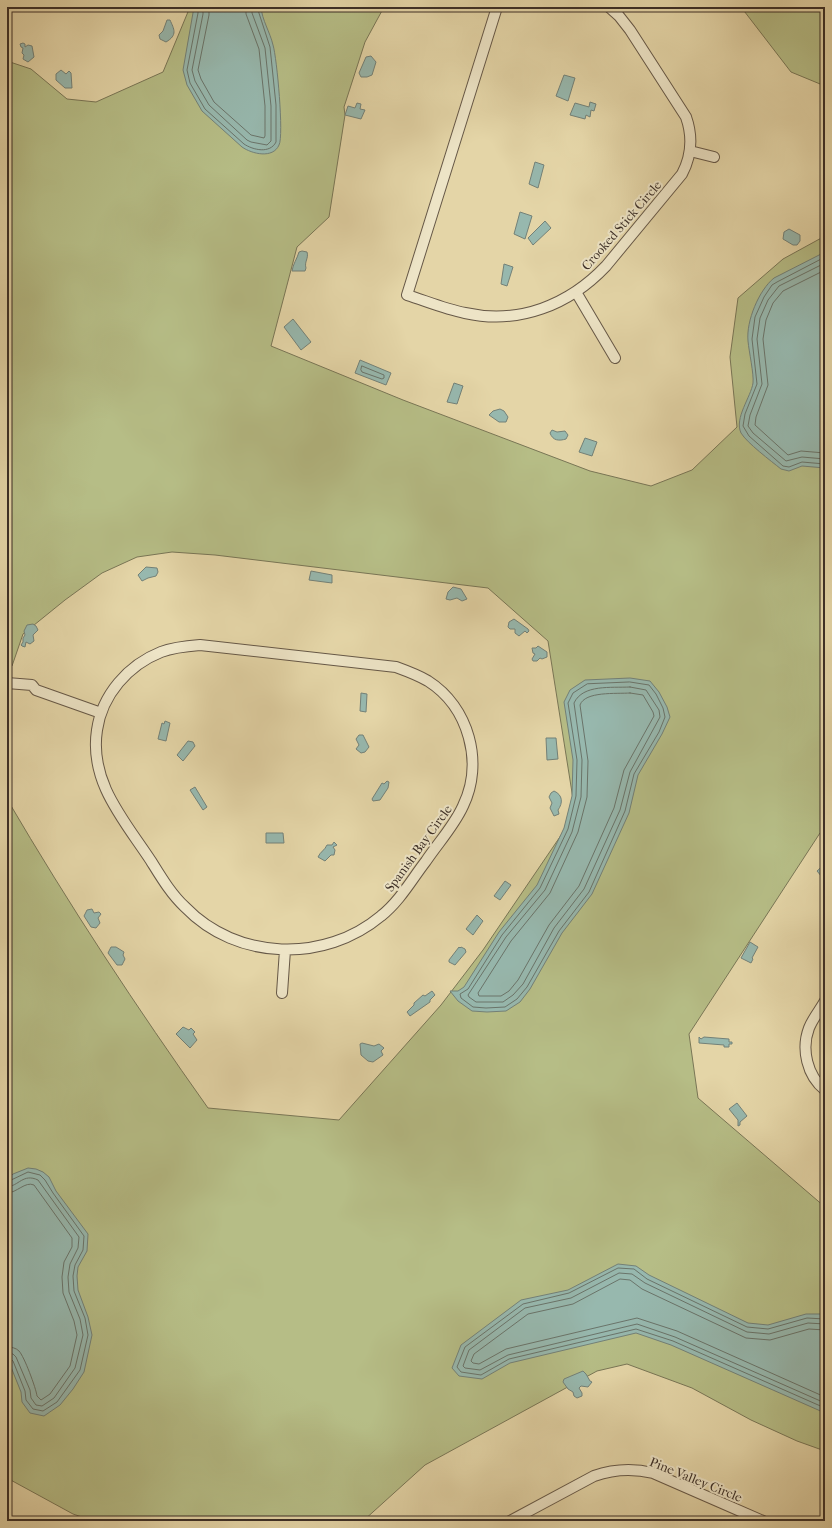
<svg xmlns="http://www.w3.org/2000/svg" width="832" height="1528" font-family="'IM FELL French Canon',serif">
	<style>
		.green { fill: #b6bd86; stroke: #797656 }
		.water { fill: #97b8ae; stroke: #738178 }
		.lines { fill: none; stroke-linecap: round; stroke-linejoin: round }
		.shore { stroke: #6a746a; stroke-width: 1 }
		.minor-casing { stroke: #665847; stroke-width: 12 }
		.minor { stroke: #ede4c6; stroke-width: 10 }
		.labels { text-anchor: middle; stroke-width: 4; stroke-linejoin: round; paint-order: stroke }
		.street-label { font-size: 13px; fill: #3c2f27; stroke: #ede4c6 }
	</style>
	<rect width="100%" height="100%" fill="#e4d5a7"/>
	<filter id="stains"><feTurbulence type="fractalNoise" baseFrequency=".005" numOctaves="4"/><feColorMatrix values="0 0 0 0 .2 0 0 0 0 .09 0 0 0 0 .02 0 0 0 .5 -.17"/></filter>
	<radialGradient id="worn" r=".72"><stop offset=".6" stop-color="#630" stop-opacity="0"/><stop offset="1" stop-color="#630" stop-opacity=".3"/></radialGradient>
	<path class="green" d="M 190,7 L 384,7 L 365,42 L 344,107 L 345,115 L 329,217 L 297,247 L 271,346 L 403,400 L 590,471 L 651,486 L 692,470 L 737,427 L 730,357 L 738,298 L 783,259 L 825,236 L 825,832 L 820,833 L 689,1034 L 698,1098 L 825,1207 L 825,1451 L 797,1441 L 751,1420 L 692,1388 L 627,1364 L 597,1371 L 425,1465 L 363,1521 L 94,1521 L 73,1514 L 7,1478 L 7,799 C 69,905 137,1008 208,1108 L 339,1120 L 441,1005 L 483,950 L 568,825 L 573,799 L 548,641 L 488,588 L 215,555 L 172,552 L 137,557 L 102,573 L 65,600 L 23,634 L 12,666 L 7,666 L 7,61 L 31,69 L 67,99 L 96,102 L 163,72 Z
		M 741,7 L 825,7 L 825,86 L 791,72 Z"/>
	<path class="water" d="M 194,7 L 261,7 C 262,20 270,32 273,45 C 277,58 284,136 279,145 C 273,159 252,154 242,147 L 202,111 L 187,85 L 183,70 Z
		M 167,20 L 170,20 C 174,29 178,35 166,42 L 160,39 L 159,35 L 163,31 Z
		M 23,43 L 25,44 L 25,47 L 28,45 L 32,46 L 34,57 L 28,62 L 23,59 L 24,55 L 22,53 L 23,48 L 21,47 L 20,44 Z
		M 371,56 L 376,62 L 372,75 L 367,77 L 361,77 L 359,73 L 366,57 Z
		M 61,70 L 66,74 L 69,71 L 71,73 L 72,88 L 65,88 L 56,80 L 56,74 Z
		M 564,75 L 575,78 L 568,101 L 556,96 Z
		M 590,102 L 596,104 L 594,111 L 591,110 L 590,117 L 586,115 L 585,119 L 570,115 L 575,103 L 589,107 Z
		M 357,103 L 361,104 L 360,109 L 365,110 L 361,119 L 345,115 L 348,106 L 355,108 Z
		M 535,162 L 544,165 L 538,188 L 529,184 Z
		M 520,212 L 532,216 L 525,239 L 514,234 Z
		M 545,221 L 551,228 L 533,245 L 528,238 Z
		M 789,229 L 800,235 L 800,241 L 797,245 L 793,245 L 783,239 L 784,232 Z
		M 302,251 L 307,252 C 309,258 304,262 306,268 L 305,271 L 292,271 C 293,264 297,259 299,252 Z
		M 825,252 L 825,468 L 802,466 L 789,471 L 781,469 C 771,461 747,443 741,433 C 734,418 751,397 753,383 C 754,374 749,352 748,341 C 746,321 759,290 774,278 Z
		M 504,264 L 513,267 L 507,286 L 501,284 Z
		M 293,319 L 311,342 L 301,350 L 284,327 Z
		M 360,360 L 391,373 L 386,385 L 355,373 Z
		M 454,383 L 463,386 L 457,404 L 447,402 Z
		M 500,409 L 504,411 L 508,417 L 506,422 L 499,422 L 489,415 L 493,411 Z
		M 552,430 L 557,432 L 565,431 L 568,435 L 566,439 C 559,441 553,441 550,433 Z
		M 585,438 L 597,442 L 592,456 L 579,452 Z
		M 146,567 L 157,568 L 158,572 L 156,576 L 148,578 L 142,581 L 138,575 Z
		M 311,571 L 332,575 L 332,583 L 309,580 Z
		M 453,587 L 461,589 L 467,599 L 462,601 L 457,598 L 450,600 L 446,599 L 448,592 Z
		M 514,619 L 528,629 L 529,631 L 527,633 L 525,631 L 519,636 L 515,633 L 515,629 L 510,629 L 508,627 L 509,622 Z
		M 33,624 L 36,626 L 38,630 L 33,635 L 34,641 L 30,644 L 26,642 L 25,647 L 22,646 L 21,645 L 23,642 L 23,638 L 25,635 L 24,631 L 27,625 Z
		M 538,646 L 547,652 L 547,657 L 542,659 L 540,658 L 537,661 L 533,661 L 532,659 L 535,654 L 533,653 L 532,648 L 536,648 Z
		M 630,678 L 650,681 L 659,692 L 667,707 L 670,717 L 662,734 L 638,775 L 629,813 L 592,894 L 562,933 L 530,989 L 520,1002 L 506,1011 L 487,1012 L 472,1011 L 458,1001 L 450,991 L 458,991 L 464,987 L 499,932 L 537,885 L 564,828 L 572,796 L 573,760 L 564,702 L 570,690 L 585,680 Z
		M 361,693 L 367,694 L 366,712 L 360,711 Z
		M 165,721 L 170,723 L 166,741 L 158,739 L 162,723 L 164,724 Z
		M 359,735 L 363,735 L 369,747 L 365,752 L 361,753 L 356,749 L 359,745 L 356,739 Z
		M 546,738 L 556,738 L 558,759 L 547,760 Z
		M 188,741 L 193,742 L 195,746 L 183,761 L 177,755 Z
		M 387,781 L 389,782 L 388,788 L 380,800 L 373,801 L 372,799 L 382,783 L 384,784 Z
		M 195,787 L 207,807 L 203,810 L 190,790 Z
		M 554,791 C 563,795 563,803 558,810 L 559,814 L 554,816 L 550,808 L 552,803 L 549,797 L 551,793 Z
		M 266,833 L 283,833 L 284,843 L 266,843 Z
		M 334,842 L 337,845 L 333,847 L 335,850 L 334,855 L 331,855 L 325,861 L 318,857 C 320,852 325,850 327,845 L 332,845 Z
		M 825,853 L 825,873 L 822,877 L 817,871 C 823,866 826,862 821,854 Z
		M 505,881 L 511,885 L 500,900 L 494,896 Z
		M 92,909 L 94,913 L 99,912 L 101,914 L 98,918 L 100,923 L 96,928 L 91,927 L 84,916 L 87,910 Z
		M 477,915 L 483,921 L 473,935 L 466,929 Z
		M 750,942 L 758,947 L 752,958 L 753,959 L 751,963 L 741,958 Z
		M 111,947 L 116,947 L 124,952 L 123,955 L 125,959 L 122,965 L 117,965 L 108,953 Z
		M 459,947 L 460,948 L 461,947 L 465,949 L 466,952 L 455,965 L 449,962 L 449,960 Z
		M 432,991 L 435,995 L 430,1000 L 430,1002 L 410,1016 L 407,1012 L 414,1005 L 414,1003 L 423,995 L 425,996 Z
		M 183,1027 L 189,1030 L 191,1028 L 195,1032 L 193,1034 L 197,1040 L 190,1048 L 176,1034 Z
		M 699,1037 L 701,1039 L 704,1037 L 729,1039 L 729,1042 L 732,1042 L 732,1044 L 729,1044 L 729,1047 L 724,1047 L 724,1045 L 699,1043 Z
		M 362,1043 L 374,1046 L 379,1044 L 384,1048 L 381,1051 L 383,1055 L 373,1062 L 368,1061 L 361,1055 L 360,1044 Z
		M 737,1103 L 747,1116 L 740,1122 L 740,1125 L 738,1126 L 738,1120 L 729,1109 Z
		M 28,1168 L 36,1169 L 43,1172 L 49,1177 L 56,1191 L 88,1234 L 87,1251 L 78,1267 L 77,1276 L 78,1290 L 88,1317 L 92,1335 L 84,1372 L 73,1389 L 60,1405 L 44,1416 L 30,1413 L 22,1402 L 21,1392 L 7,1357 L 7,1180 L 13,1174 Z
		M 618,1264 L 636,1266 L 649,1275 L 748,1323 L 768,1325 L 806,1314 L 823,1314 L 825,1315 L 825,1413 L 671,1345 L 636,1333 L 510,1363 L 482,1379 L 459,1376 L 452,1368 L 461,1345 L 521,1300 L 568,1290 Z
		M 583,1371 L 586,1374 L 590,1381 L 592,1382 L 588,1387 L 581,1386 L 579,1388 L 582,1393 L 582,1396 L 577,1398 L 574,1396 L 573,1392 L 568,1389 L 563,1382 L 564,1379 Z"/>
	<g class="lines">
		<path class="shore" d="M 198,7 L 198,13 L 187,70 L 190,83 L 205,109 L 244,144 C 253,150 270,154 276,142 L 276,105 L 270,47 L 257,7
			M 203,7 L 203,14 L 192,70 L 195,81 L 209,105 L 247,140 L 251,142 L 267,145 L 271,141 L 271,106 L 265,48 L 252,13 L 252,7
			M 209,7 L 209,15 L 198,70 L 201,79 L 214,102 L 251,135 L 264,138 L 265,136 L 265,106 L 259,49 L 246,14 L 246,7
			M 825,257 L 777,282 L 772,285 L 764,297 L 755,317 L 752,339 L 757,384 L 745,414 L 743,426 L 749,436 L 783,466 L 789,467 L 802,462 L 825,464
			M 825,263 L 779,286 L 768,300 L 760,318 L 757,339 L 762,384 L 750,415 L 748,426 L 753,433 L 786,461 L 802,457 L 825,459
			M 825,270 L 783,291 L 773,303 L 766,320 L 763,339 L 768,385 L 756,417 L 755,425 L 788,455 L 801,451 L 825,453
			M 362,366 L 384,375 L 384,378 L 382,379 L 362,372 L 361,370 Z
			M 630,682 L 649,685 L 656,694 L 663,708 L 665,717 L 659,732 L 634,774 L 625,811 L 589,892 L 559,931 L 527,987 L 517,999 L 505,1007 L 486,1008 L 473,1007 L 461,998 L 460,994 L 468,989 L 502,935 L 540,888 L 568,829 L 576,796 L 577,760 L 568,703 L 573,693 L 587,684 Z
			M 630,687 L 646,690 L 659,710 L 660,717 L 630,772 L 620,810 L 584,889 L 554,928 L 523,984 L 513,995 L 503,1002 L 476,1002 L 469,997 L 468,995 L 506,937 L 545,890 L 572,832 L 581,797 L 582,760 L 574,703 C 583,684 611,688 630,687 Z
			M 630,693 L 643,695 L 653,712 L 654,716 L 624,770 L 614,808 L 579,886 L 549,925 L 518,980 L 509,991 L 501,996 L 479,996 L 478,993 L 511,941 L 550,893 L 578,832 L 587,797 L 588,761 L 580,705 C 585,691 616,694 630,693 Z
			M 7,1182 L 28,1172 L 40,1175 L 45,1180 L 53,1193 L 84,1236 L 83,1250 L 75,1265 L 73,1276 L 74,1291 L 85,1318 L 88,1335 L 80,1370 L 57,1402 L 43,1411 L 33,1409 L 26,1400 L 25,1391 L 13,1361 L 10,1358 L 7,1358
			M 7,1187 C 19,1186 23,1173 38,1180 L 79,1237 L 78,1248 L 70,1264 L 68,1277 L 69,1292 L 80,1319 L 83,1335 L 75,1368 L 54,1398 L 42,1406 L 36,1405 L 31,1398 L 30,1390 L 16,1357 L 13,1354 L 7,1353
			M 7,1193 C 17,1193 25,1181 34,1185 L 72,1238 L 72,1247 L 64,1262 L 62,1277 L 63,1293 L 74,1321 L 77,1335 L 70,1366 L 50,1394 L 41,1400 L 37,1396 C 36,1388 24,1356 19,1351 C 16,1348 12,1347 7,1347
			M 825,1319 L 807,1318 L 768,1329 L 747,1327 L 647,1279 L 634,1269 L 618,1268 L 569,1293 L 523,1304 L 465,1347 L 457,1367 L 461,1372 L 481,1375 L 509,1359 L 636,1329 L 673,1341 L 825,1408
			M 825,1324 L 808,1323 L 769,1334 L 747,1332 L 645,1283 L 632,1274 L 619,1273 L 571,1298 L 525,1308 L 469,1350 L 463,1366 L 465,1368 L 480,1370 L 508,1355 L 637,1324 L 675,1337 L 825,1403
			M 825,1330 L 809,1329 L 770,1340 L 746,1338 L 642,1289 L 630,1280 L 620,1279 L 573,1304 L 528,1314 L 474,1354 L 471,1361 L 473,1363 L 479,1364 L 506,1349 L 637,1318 L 677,1331 L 825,1397"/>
		<g class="minor-casing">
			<path id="minor" d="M 497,7 L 407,295 C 426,301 445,309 465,313 C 519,325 569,305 606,266 L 682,174 C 692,155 693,137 686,117 L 630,30 L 619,16 L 609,7
				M 690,151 L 714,157
				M 576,292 L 615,358
				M 200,645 L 396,667 C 407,671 418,675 428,681 C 469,707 484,763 463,806 C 454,826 438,843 426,861 C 412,879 400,901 381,916 C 325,963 237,961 185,907 C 171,894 161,877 151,861 C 124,820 89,782 97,730 C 102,695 128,665 161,652 C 174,647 187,646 200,645 Z
				M 7,683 L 32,685 L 36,690 L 101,713
				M 282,993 L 285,950
				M 825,1001 C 820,1010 813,1018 809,1028 C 801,1049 807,1076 825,1090
				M 510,1521 L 594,1476 C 614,1469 632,1468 653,1473 L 763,1521"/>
		</g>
		<use href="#minor" class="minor"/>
	</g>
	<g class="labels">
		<g class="street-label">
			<text transform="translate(621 225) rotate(-49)" y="5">Crooked Stick Circle</text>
			<text transform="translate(418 848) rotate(-54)" y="5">Spanish Bay Circle</text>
			<text transform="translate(696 1479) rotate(22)" y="5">Pine Valley Circle</text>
		</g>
	</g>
	<rect width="832" height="1528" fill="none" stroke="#e4d5a7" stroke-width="24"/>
	<rect x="8" y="8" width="816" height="1512" fill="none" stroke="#3c2f27" stroke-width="2"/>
	<rect x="12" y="12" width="808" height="1504" fill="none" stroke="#3c2f27"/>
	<rect width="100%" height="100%" filter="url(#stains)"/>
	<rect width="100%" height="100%" fill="url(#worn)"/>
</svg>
